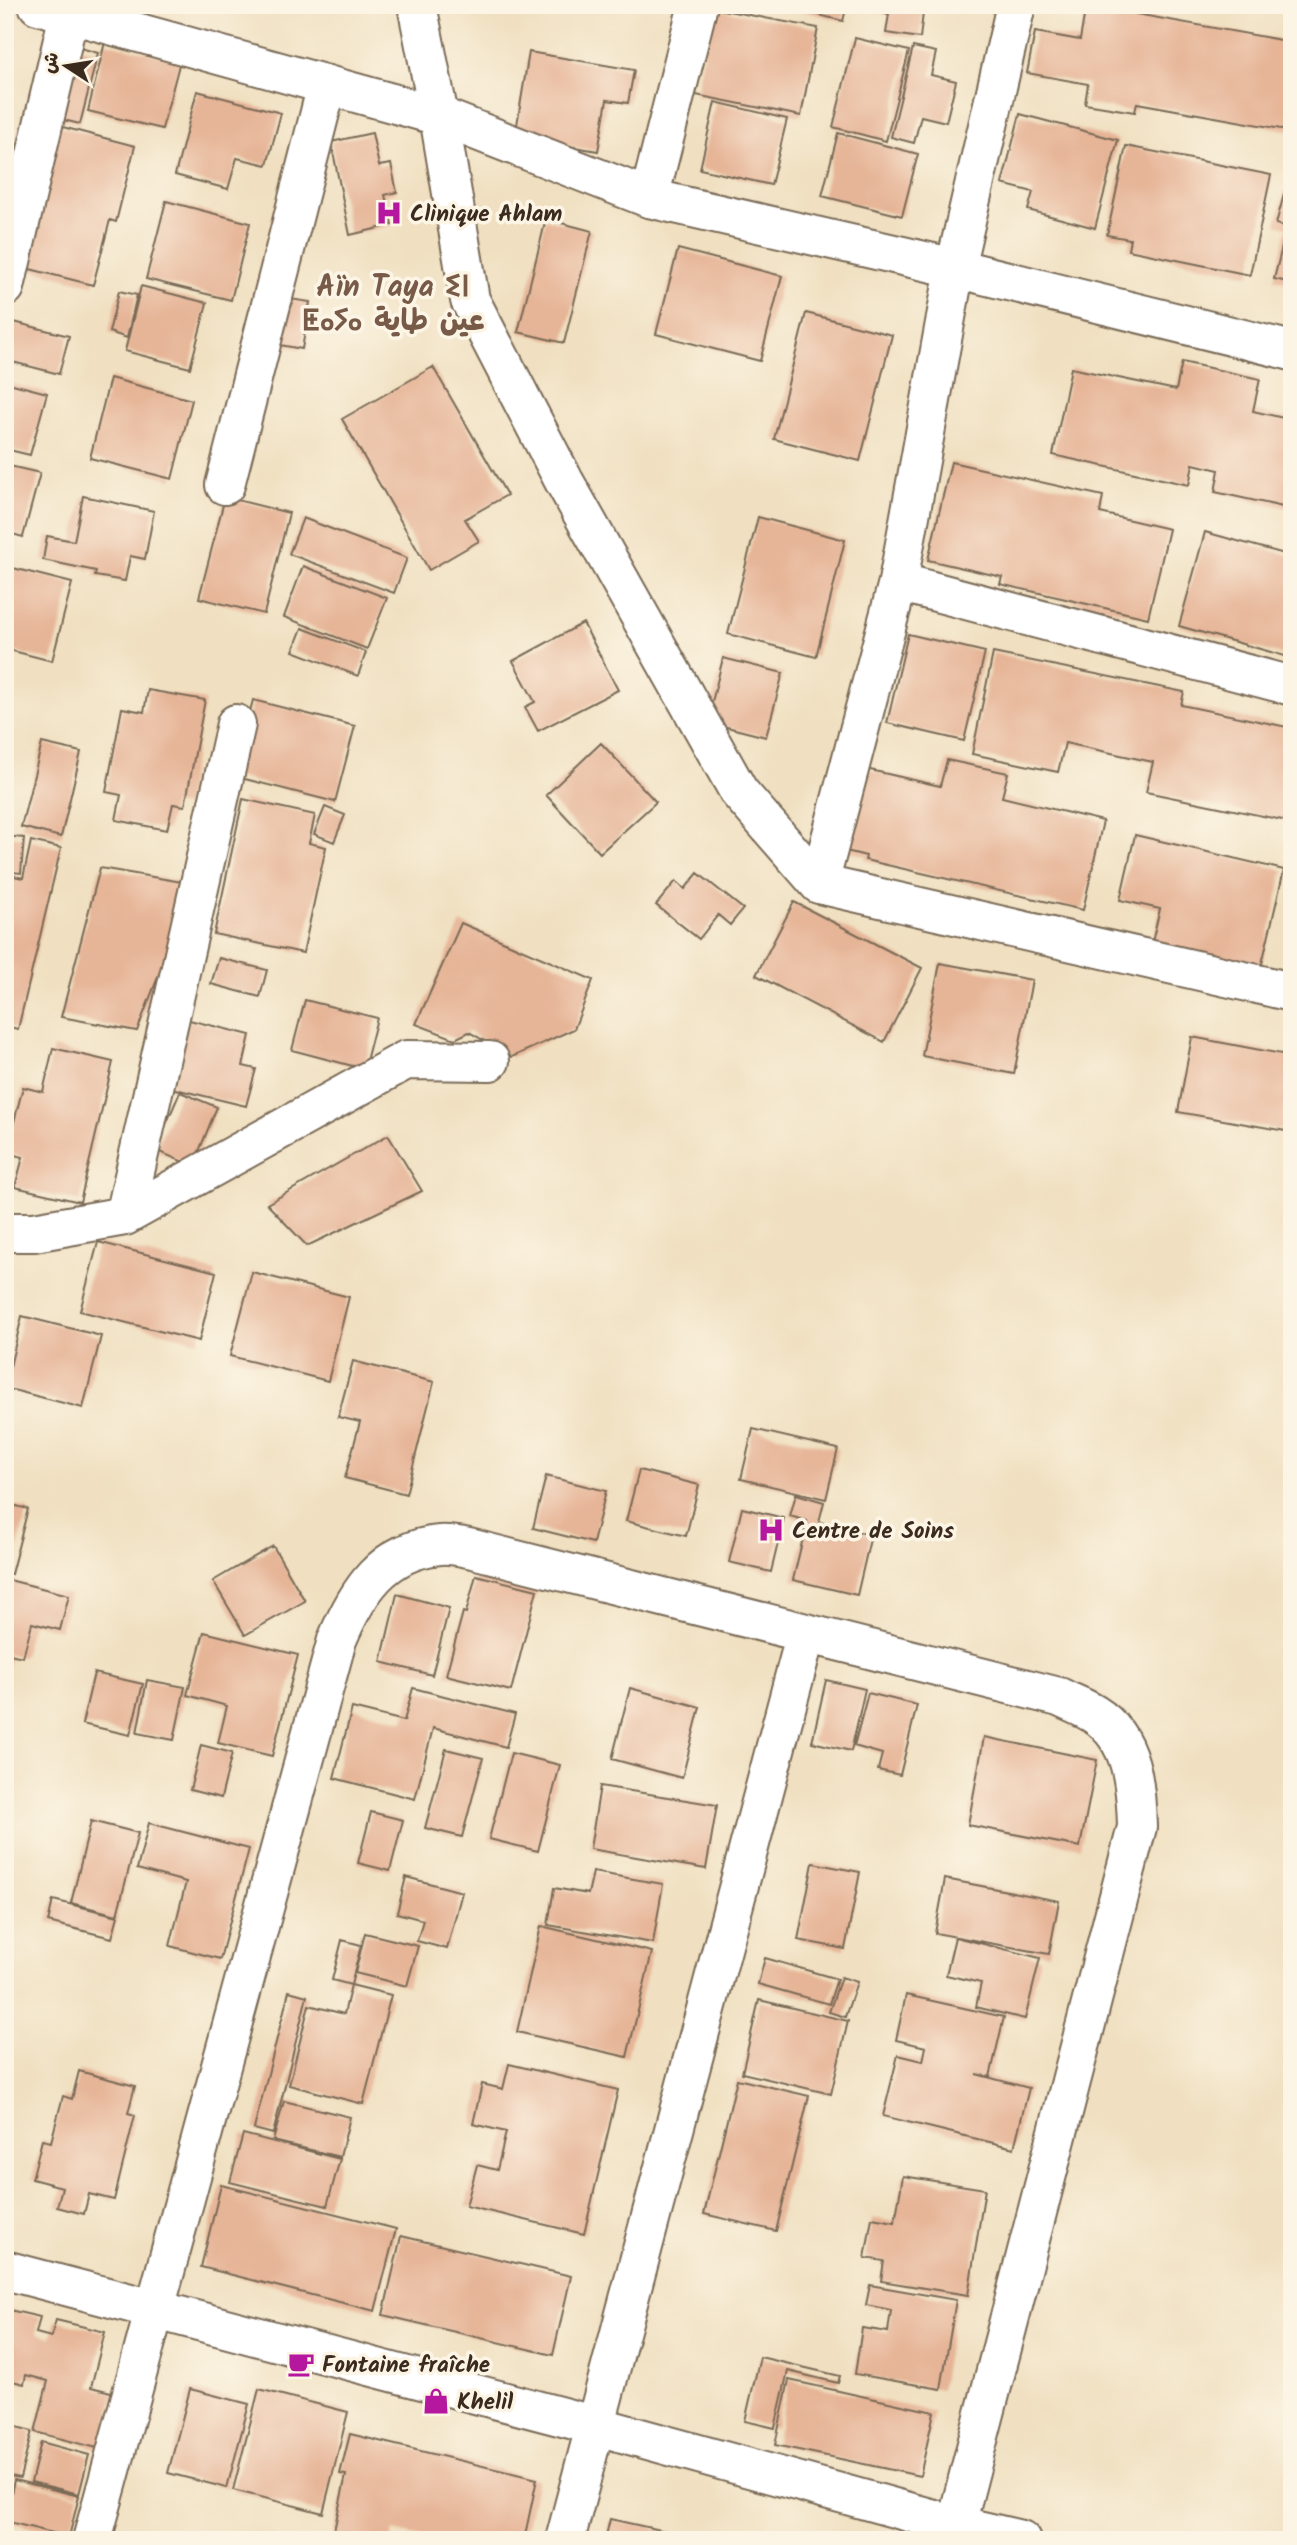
<svg xmlns="http://www.w3.org/2000/svg" width="1297" height="2545" font-family="Kalam,'Playpen Sans Arabic','Noto Sans Tifinagh',sans-serif">
	<style>
		.building { fill: #e6b496 }
		.lines { fill: none; stroke-linecap: round; stroke-linejoin: round }
		.street-casing { stroke: #7a6a57; stroke-width: 42 }
		.secondary-casing { stroke: #7a6a57; stroke-width: 42 }
		.street { stroke: #fff; stroke-width: 38 }
		.secondary { stroke: #fff; stroke-width: 38 }
		.labels { text-anchor: middle; stroke-width: 7; stroke-linejoin: round; paint-order: stroke }
		.poi-label { font-size: 23px; font-weight: bold; fill: #3b2a1e; stroke: #fcf5e5; text-anchor: start }
		.district-label { font-size: 30px; font-weight: bold; fill: #775a48; stroke: #fcf5e5 }
	</style>
	<rect width="100%" height="100%" fill="#fcf5e5"/>
	<filter id="ink" filterUnits="userSpaceOnUse"><feTurbulence type="fractalNoise" baseFrequency=".0143" numOctaves="2"/><feDisplacementMap in="SourceGraphic" scale="14" xChannelSelector="R" yChannelSelector="G"/><feConvolveMatrix kernelMatrix="1 2 1 2 8 2 1 2 1" color-interpolation-filters="sRGB"/></filter>
	<filter id="wash" filterUnits="userSpaceOnUse"><feTurbulence type="fractalNoise" baseFrequency=".00686" numOctaves="4" result="noise"/><feDisplacementMap in="SourceGraphic" scale="28" xChannelSelector="R" yChannelSelector="G"/><feGaussianBlur stdDeviation="1.57" result="paint"/><feColorMatrix in="noise" values="0 0 0 0 0 0 0 0 0 0 0 0 0 0 0 0 0 1.4 0 .05"/><feComposite in="paint" operator="in"/></filter>
	<g filter="url(#wash)">
		<rect width="100%" height="100%" fill="#f0e0c1"/>
		<g id="blocks">
			<path class="building" d="M 779,5 L 847,5 L 843,21 Z
				M 874,5 L 924,5 L 920,38 L 886,33 L 889,14 L 873,12 Z
				M 943,5 L 962,5 L 961,9 Z
				M 1086,5 L 1137,5 L 1136,14 L 1292,42 L 1292,131 L 1137,103 L 1135,112 L 1085,104 L 1088,84 L 1027,73 L 1035,32 L 1080,40 Z
				M 712,8 L 818,28 L 801,116 L 696,95 Z
				M 855,38 L 909,51 L 886,141 L 833,127 Z
				M 105,42 L 180,61 L 162,129 L 88,111 Z
				M 66,44 L 98,53 L 80,124 L 47,116 Z
				M 913,47 L 936,52 L 931,75 L 956,81 L 946,122 L 921,116 L 914,143 L 891,137 Z
				M 529,52 L 634,70 L 628,103 L 607,100 L 598,151 L 515,137 Z
				M 5,61 L 11,63 L 6,81 L 5,81 Z
				M 197,91 L 281,113 L 267,165 L 237,158 L 228,189 L 175,175 Z
				M 715,102 L 787,119 L 771,185 L 700,169 Z
				M 1020,114 L 1118,140 L 1095,228 L 1028,210 L 1033,192 L 1002,184 Z
				M 55,125 L 135,146 L 116,222 L 110,220 L 93,285 L 18,266 Z
				M 372,133 L 379,166 L 391,164 L 397,192 L 385,195 L 392,225 L 350,235 L 331,142 Z
				M 838,133 L 918,154 L 902,216 L 822,196 Z
				M 1126,146 L 1271,175 L 1250,275 L 1128,250 L 1130,239 L 1107,235 Z
				M 1286,187 L 1292,188 L 1292,283 L 1274,279 L 1287,227 L 1276,224 Z
				M 166,201 L 250,223 L 231,300 L 146,279 Z
				M 546,219 L 592,231 L 564,343 L 518,332 Z
				M 678,249 L 782,276 L 760,361 L 656,334 Z
				M 141,286 L 207,303 L 190,368 L 125,351 Z
				M 119,291 L 137,295 L 127,338 L 109,332 Z
				M 277,297 L 310,302 L 302,349 L 269,343 Z
				M 806,313 L 892,335 L 860,461 L 774,439 Z
				M 10,321 L 69,336 L 59,374 L 5,360 L 5,342 Z
				M 1182,362 L 1260,379 L 1253,411 L 1292,420 L 1292,509 L 1215,492 L 1219,470 L 1193,464 L 1189,485 L 1053,455 L 1071,368 L 1176,390 Z
				M 433,367 L 507,495 L 465,519 L 479,541 L 429,570 L 342,419 Z
				M 110,378 L 192,400 L 172,479 L 90,458 Z
				M 5,382 L 47,393 L 30,455 L 5,449 Z
				M 951,462 L 1103,496 L 1100,513 L 1169,529 L 1148,618 L 1000,584 L 1002,577 L 928,560 Z
				M 5,465 L 40,473 L 23,537 L 5,532 Z
				M 83,496 L 154,511 L 145,559 L 130,556 L 125,581 L 95,576 L 96,571 L 43,560 L 47,536 L 74,541 Z
				M 225,497 L 289,513 L 264,614 L 199,598 Z
				M 758,517 L 845,540 L 816,657 L 728,634 Z
				M 303,518 L 407,558 L 394,593 L 289,554 Z
				M 1205,532 L 1292,556 L 1292,658 L 1179,626 Z
				M 5,566 L 72,583 L 52,661 L 5,649 Z
				M 303,566 L 387,598 L 367,649 L 284,617 Z
				M 583,623 L 618,690 L 538,731 L 525,707 L 535,702 L 513,661 Z
				M 302,628 L 366,652 L 358,676 L 293,651 Z
				M 908,634 L 985,652 L 964,741 L 887,723 Z
				M 993,653 L 1184,692 L 1181,705 L 1292,728 L 1292,822 L 1146,792 L 1153,762 L 1065,743 L 1058,772 L 972,754 Z
				M 723,658 L 783,673 L 766,737 L 707,722 Z
				M 148,690 L 205,700 L 185,806 L 173,804 L 167,830 L 116,820 L 121,795 L 106,792 L 122,708 L 144,712 Z
				M 253,700 L 355,726 L 335,802 L 233,776 Z
				M 42,743 L 81,752 L 61,837 L 21,827 Z
				M 601,743 L 656,802 L 600,853 L 546,795 Z
				M 947,760 L 1008,773 L 1002,797 L 1103,821 L 1083,910 L 865,860 L 866,856 L 838,849 L 857,767 L 940,786 Z
				M 243,799 L 315,815 L 309,843 L 326,847 L 303,953 L 214,934 Z
				M 325,807 L 345,815 L 334,842 L 314,834 Z
				M 1135,835 L 1284,870 L 1261,968 L 1152,942 L 1160,909 L 1120,900 Z
				M 5,836 L 24,838 L 21,873 L 5,871 Z
				M 31,841 L 61,848 L 18,1029 L 5,1026 L 5,874 L 23,878 Z
				M 100,868 L 194,884 L 137,1031 L 61,1017 Z
				M 698,873 L 743,909 L 730,925 L 718,915 L 699,939 L 656,905 L 676,881 L 685,889 Z
				M 794,902 L 922,968 L 884,1042 L 756,975 Z
				M 461,923 L 593,980 L 574,1029 L 512,1057 L 469,1032 L 455,1039 L 416,1024 Z
				M 219,958 L 267,970 L 260,997 L 211,984 Z
				M 940,963 L 1032,980 L 1014,1074 L 922,1056 Z
				M 305,1000 L 377,1018 L 364,1069 L 292,1050 Z
				M 177,1017 L 250,1035 L 243,1066 L 256,1069 L 246,1106 L 171,1088 Z
				M 1192,1037 L 1292,1056 L 1292,1102 L 1286,1131 L 1178,1112 Z
				M 53,1048 L 113,1062 L 80,1202 L 15,1187 L 23,1157 L 6,1153 L 23,1087 L 43,1092 Z
				M 180,1092 L 217,1107 L 193,1166 L 155,1150 Z
				M 388,1135 L 422,1191 L 307,1246 L 267,1204 Z
				M 98,1242 L 216,1272 L 199,1341 L 80,1311 Z
				M 252,1272 L 349,1297 L 328,1381 L 230,1356 Z
				M 22,1316 L 101,1336 L 83,1408 L 5,1388 Z
				M 353,1361 L 434,1382 L 406,1494 L 345,1478 L 360,1422 L 338,1417 Z
				M 753,1429 L 838,1449 L 826,1499 L 741,1479 Z
				M 639,1470 L 699,1485 L 686,1536 L 626,1521 Z
				M 546,1476 L 606,1491 L 593,1543 L 533,1528 Z
				M 796,1494 L 824,1502 L 819,1522 L 871,1535 L 857,1595 L 793,1580 L 807,1521 L 790,1516 Z
				M 5,1503 L 28,1509 L 11,1574 L 5,1573 Z
				M 742,1508 L 784,1518 L 771,1572 L 729,1562 Z
				M 273,1546 L 305,1601 L 245,1635 L 213,1581 Z
				M 476,1575 L 537,1590 L 511,1691 L 446,1675 L 463,1612 L 466,1613 Z
				M 5,1579 L 69,1595 L 60,1630 L 32,1623 L 23,1657 L 5,1653 Z
				M 397,1594 L 449,1608 L 432,1675 L 381,1662 Z
				M 204,1632 L 298,1655 L 272,1756 L 218,1743 L 227,1706 L 187,1695 Z
				M 5,1655 L 10,1657 L 6,1672 L 5,1672 Z
				M 94,1673 L 143,1684 L 130,1735 L 82,1724 Z
				M 147,1680 L 185,1687 L 174,1740 L 137,1733 Z
				M 826,1680 L 865,1689 L 851,1751 L 812,1742 Z
				M 413,1688 L 515,1714 L 506,1747 L 433,1728 L 415,1799 L 334,1778 L 352,1708 L 404,1721 Z
				M 630,1688 L 700,1707 L 682,1778 L 612,1759 Z
				M 868,1693 L 917,1705 L 900,1775 L 878,1770 L 882,1754 L 854,1746 Z
				M 984,1737 L 1097,1760 L 1080,1847 L 968,1825 Z
				M 201,1745 L 232,1753 L 221,1798 L 190,1790 Z
				M 446,1749 L 483,1758 L 462,1837 L 425,1828 Z
				M 511,1753 L 560,1765 L 538,1851 L 489,1839 Z
				M 600,1786 L 717,1805 L 706,1869 L 590,1849 Z
				M 371,1812 L 403,1820 L 390,1871 L 358,1863 Z
				M 91,1821 L 138,1833 L 117,1915 L 71,1903 Z
				M 149,1823 L 249,1849 L 220,1959 L 170,1946 L 186,1882 L 137,1869 Z
				M 813,1863 L 860,1872 L 845,1949 L 798,1940 Z
				M 593,1872 L 663,1884 L 653,1943 L 548,1925 L 554,1888 L 588,1894 Z
				M 406,1877 L 462,1892 L 447,1949 L 417,1941 L 423,1920 L 397,1913 Z
				M 945,1879 L 1059,1901 L 1049,1954 L 935,1933 Z
				M 53,1900 L 118,1916 L 112,1938 L 48,1922 Z
				M 541,1926 L 652,1952 L 627,2057 L 517,2032 Z
				M 365,1933 L 418,1946 L 407,1986 L 355,1973 Z
				M 955,1937 L 1040,1958 L 1025,2019 L 976,2007 L 981,1983 L 946,1975 Z
				M 342,1940 L 361,1945 L 351,1985 L 332,1980 Z
				M 765,1958 L 837,1979 L 829,2004 L 758,1984 Z
				M 841,1977 L 857,1982 L 845,2017 L 829,2012 Z
				M 351,1985 L 391,1995 L 363,2104 L 289,2085 L 309,2005 L 344,2014 Z
				M 289,1991 L 307,1996 L 273,2134 L 254,2129 Z
				M 906,1995 L 1004,2017 L 990,2077 L 976,2074 L 1029,2088 L 1014,2148 L 883,2116 L 898,2055 L 923,2061 L 926,2047 L 896,2040 Z
				M 759,2000 L 848,2021 L 831,2094 L 742,2073 Z
				M 509,2064 L 618,2090 L 584,2234 L 466,2206 L 477,2165 L 497,2170 L 506,2132 L 473,2124 L 482,2084 L 503,2089 Z
				M 79,2071 L 135,2086 L 128,2113 L 135,2115 L 114,2200 L 89,2194 L 84,2214 L 57,2207 L 62,2187 L 32,2179 L 42,2140 L 51,2142 L 63,2096 L 72,2099 Z
				M 737,2079 L 809,2096 L 776,2231 L 704,2214 Z
				M 284,2101 L 350,2117 L 340,2157 L 273,2141 Z
				M 243,2134 L 340,2159 L 327,2206 L 230,2182 Z
				M 903,2176 L 985,2189 L 968,2295 L 881,2281 L 884,2261 L 865,2258 L 872,2218 L 895,2222 Z
				M 221,2185 L 396,2229 L 375,2311 L 201,2267 Z
				M 401,2236 L 571,2276 L 553,2355 L 383,2315 Z
				M 870,2285 L 956,2300 L 941,2389 L 855,2374 L 862,2328 L 888,2332 L 891,2310 L 866,2305 Z
				M 5,2309 L 40,2317 L 36,2333 L 51,2337 L 56,2320 L 105,2332 L 91,2387 L 115,2393 L 101,2449 L 35,2432 L 48,2381 L 26,2375 L 24,2384 L 5,2379 Z
				M 760,2357 L 840,2376 L 838,2383 L 788,2371 L 775,2428 L 745,2421 Z
				M 789,2380 L 934,2412 L 920,2476 L 775,2445 Z
				M 5,2387 L 14,2389 L 8,2416 L 5,2415 Z
				M 190,2389 L 249,2404 L 227,2488 L 168,2473 Z
				M 259,2389 L 348,2412 L 323,2513 L 233,2490 Z
				M 5,2424 L 32,2431 L 20,2478 L 5,2475 Z
				M 350,2434 L 537,2479 L 524,2540 L 433,2540 L 394,2531 L 391,2540 L 332,2540 L 346,2475 L 340,2474 Z
				M 41,2442 L 89,2455 L 79,2494 L 31,2482 Z
				M 14,2480 L 79,2496 L 69,2537 L 5,2521 Z
				M 610,2519 L 687,2536 L 686,2540 L 605,2540 Z
				M 5,2534 L 24,2539 L 24,2540 L 5,2540 Z
				M 822,2534 L 841,2539 L 841,2540 L 820,2540 Z"/>
		</g>
	</g>
	<g filter="url(#ink)">
		<use href="#blocks" fill-opacity="0" stroke="#7a6a57" stroke-width="2"/>
		<g class="lines">
			<g class="street-casing">
				<path id="street" d="M 417,5 L 439,116 L 470,300 L 564,481 L 739,792 L 819,884 L 1292,992
					M 649,198 L 698,5
					M 5,287 L 69,14
					M 225,485 L 327,85
					M 898,582 L 1292,686
					M 819,884 L 898,582 L 955,268 L 1016,5
					M 125,1216 L 236,724
					M 5,1232 L 34,1232 L 125,1216 L 406,1060 L 490,1061
					M 92,2540 L 337,1640 C 357,1592 383,1550 440,1545 C 451,1544 463,1547 473,1549 L 1059,1697 C 1071,1703 1083,1707 1094,1714 C 1133,1738 1136,1787 1137,1827 L 956,2525
					M 565,2540 L 806,1633"/>
			</g>
			<g class="secondary-casing">
				<path id="secondary" d="M 38,5 L 439,116 L 649,198 L 955,268 L 1292,351
					M 5,2270 L 597,2426 L 956,2525 L 1021,2540"/>
			</g>
			<use href="#street" class="street"/>
			<use href="#secondary" class="secondary"/>
		</g>
	</g>
	<defs>
		<g id="hospital-bare" transform="scale(2.1)"><path d="M-5-5h3v3.5h4V-5h3V5h-3V1.5h-4V5h-3Z" fill="#b5179e" stroke="#fcf5e5" stroke-width="2.5" paint-order="stroke"/></g>
		<g id="cafe-bare" transform="scale(2.1)"><path d="M-5.5-4.5H6V0H3Q3 3.5 0 3.5H-2.5Q-5.5 3.5-5.5 0ZM3-3.2v2h1.7v-2ZM-6 4.5H4V6H-6Z" fill="#b5179e" stroke="#fcf5e5" stroke-width="2.5" paint-order="stroke"/></g>
		<g id="shop-bare" transform="scale(2.1)"><path d="M-5-2.5h2.3a2.7 3.5 0 0 1 5.4 0H5L5.5 6h-11ZM-1.5-2.5h3a1.5 2.3 0 0 0-3 0Z" fill="#b5179e" stroke="#fcf5e5" stroke-width="2.5" paint-order="stroke"/></g>
	</defs>
	<g fill-rule="evenodd">
		<use href="#hospital-bare" x="389" y="213"/>
		<use href="#hospital-bare" x="771" y="1530"/>
		<use href="#cafe-bare" x="301" y="2364"/>
		<use href="#shop-bare" x="436" y="2401"/>
	</g>
	<g class="labels">
		<g class="poi-label">
			<text x="410" y="221">Clinique Ahlam</text>
			<text x="792" y="1538">Centre de Soins</text>
			<text x="322" y="2372">Fontaine fraîche</text>
			<text x="457" y="2409">Khelil</text>
		</g>
		<g class="district-label">
			<text x="393" y="296">Aïn Taya ⵉⵏ<tspan x="393" dy="34">ⵟⴰⵢⴰ عين طاية</tspan></text>
		</g>
	</g>
	<rect width="1297" height="2545" fill="none" stroke="#fcf5e5" stroke-width="28"/>
	<g transform="translate(66 66) rotate(282)" stroke="#fcf5e5" stroke-width="5" paint-order="stroke">
	<path d="M0-5L12 26L0 18L-12 26Z" fill="#3b2a1e"/>
	<text y="-10" font-size="19" font-weight="bold" text-anchor="middle" fill="#3b2a1e">ش</text>
	</g>
</svg>
